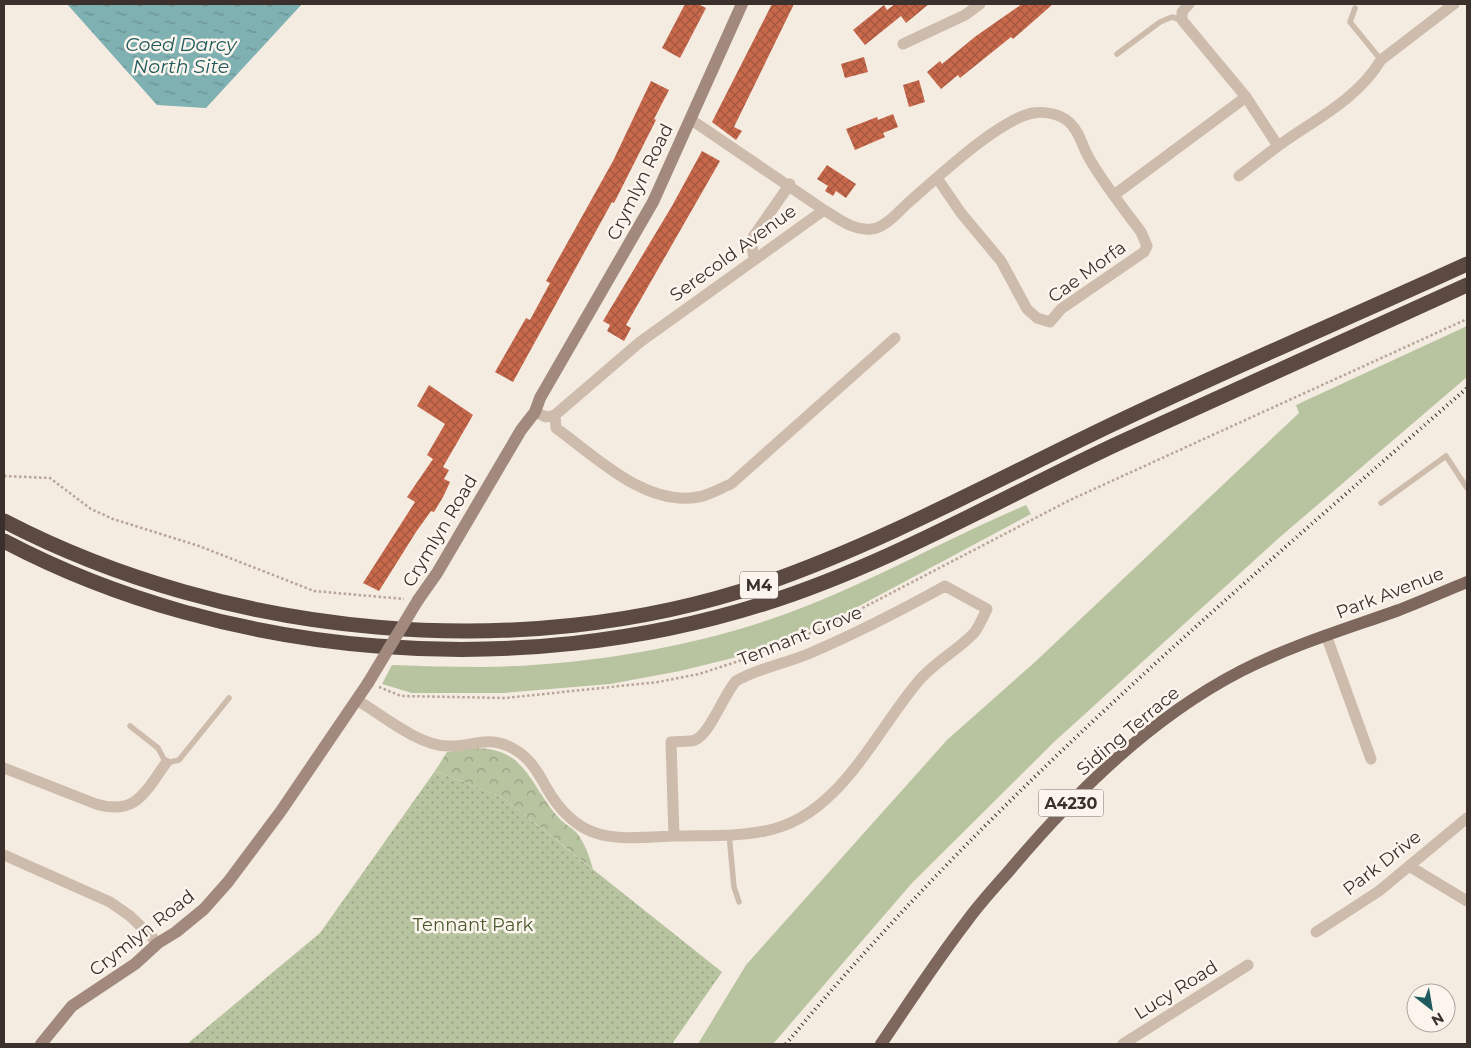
<svg xmlns="http://www.w3.org/2000/svg" width="1471" height="1048" font-family="Montserrat,sans-serif">
	<style>
		.green { fill: #b8c4a0 }
		.forest { fill: url(#forest-crowns) }
		.park { fill: url(#park-dots) }
		.water { fill: url(#water-ripples) }
		.building { fill: url(#building-cross-hatch) }
		.lines { fill: none; stroke-linecap: round; stroke-linejoin: round }
		.path { stroke: #b9a596; stroke-width: 2.5; stroke-dasharray: 2.5 2.5; stroke-linecap: butt }
		.lane { stroke: #cdbbac; stroke-width: 5.5 }
		.street { stroke: #cdbbac; stroke-width: 11 }
		.secondary { stroke: #a18a7d; stroke-width: 12 }
		.primary { stroke: #7d675c; stroke-width: 12 }
		.highway { stroke: #5c4a42; stroke-width: 15 }
		.rail { stroke: #3b302b; stroke-width: 4; stroke-dasharray: 1 4; stroke-linecap: butt }
		.secondary-bridge { stroke: #a18a7d; stroke-width: 12 }
		.labels { text-anchor: middle; stroke-width: 5; stroke-linejoin: round; paint-order: stroke }
		.shield { fill: #fbf5ee; stroke: #756b66; stroke-width: 1 }
		.shield-label { font-size: 16px; font-weight: bold; fill: #3b302b }
		.street-label { font-size: 18px; fill: #3b302b; stroke: #fbf5ee }
		.park-label { font-size: 18px; fill: #4a5a2e; stroke: #fbf5ee }
		.water-label { font-size: 19px; font-style: italic; fill: #1f5a5e; stroke: #fbf5ee }
	</style>
	<defs>
		<pattern id="forest-crowns" width="20" height="18" patternUnits="userSpaceOnUse" patternTransform="scale(1.25)"><rect width="20" height="18" fill="#b8c4a0"/><path d="M2 6a3 3 0 1 1 6 0M12 15a3 3 0 1 1 6 0" fill="none" stroke="#97a083"/></pattern>
		<pattern id="park-dots" width="8" height="8" patternUnits="userSpaceOnUse" patternTransform="scale(1.25)"><rect width="8" height="8" fill="#b8c4a0"/><path d="M2 2h.1M6 6h.1" fill="none" stroke="#97a083" stroke-width="1.8" stroke-linecap="round"/></pattern>
		<pattern id="water-ripples" width="26" height="14" patternUnits="userSpaceOnUse" patternTransform="scale(1.25)"><rect width="26" height="14" fill="#7fb0b2"/><path d="M2 4q2-2 4 0t4 0M15 11q2-2 4 0t4 0" fill="none" stroke="#699091"/></pattern>
		<pattern id="building-cross-hatch" width="8" height="8" patternUnits="userSpaceOnUse" patternTransform="scale(1.25)"><rect width="8" height="8" fill="#c8694b"/><path d="M0 0l8 8M0 8l8-8" fill="none" stroke="#a4573f"/></pattern>
	</defs>
	<rect width="100%" height="100%" fill="#f4ebe1"/>
	<path class="green" d="M 1467,326 L 1467,377 L 1280,537 L 1054,742 L 912,883 L 773,1044 L 698,1044 L 746,965 L 947,740 L 1035,662 L 1299,413 L 1296,405 Z
		M 1026,505 L 1031,514 L 833,620 L 745,655 L 680,671 L 610,684 L 503,693 L 412,693 L 382,684 L 392,665 C 422,666 453,667 483,667 C 575,666 686,649 774,618 C 861,588 941,541 1026,505 Z"/>
	<path class="forest" d="M 471,748 C 526,747 528,782 557,816 C 562,822 569,826 575,831 C 585,842 589,856 593,869 L 502,797 L 435,771 L 447,752 Z"/>
	<path class="park" d="M 435,771 L 502,797 L 722,972 L 672,1044 L 187,1044 L 320,933 Z"/>
	<path class="water" d="M 67,4 L 302,4 L 206,108 L 157,105 Z"/>
	<path class="building" d="M 685,4 L 698,4 L 706,8 L 680,58 L 662,48 Z
		M 772,4 L 794,4 L 734,127 L 742,131 L 736,140 L 712,122 Z
		M 895,4 L 929,4 L 906,23 L 901,16 L 865,45 L 853,30 L 884,5 L 887,10 Z
		M 1022,4 L 1053,4 L 1013,39 L 1011,37 L 960,78 L 958,75 L 941,89 L 927,72 L 940,61 L 942,64 L 976,36 Z
		M 864,57 L 868,72 L 845,78 L 841,64 Z
		M 919,80 L 925,102 L 909,107 L 903,85 Z
		M 651,81 L 669,90 L 654,119 L 656,120 L 614,203 L 612,202 L 513,382 L 495,372 L 526,318 L 530,320 L 550,283 L 546,281 L 613,161 Z
		M 893,114 L 898,127 L 883,133 L 885,137 L 855,150 L 846,129 L 877,117 L 878,120 Z
		M 702,151 L 720,161 L 626,325 L 631,328 L 624,341 L 607,331 L 610,325 L 603,321 L 672,206 Z
		M 827,165 L 856,184 L 846,198 L 836,191 L 833,196 L 825,191 L 828,186 L 817,179 Z
		M 429,385 L 473,415 L 443,467 L 449,470 L 444,479 L 450,482 L 443,497 L 434,512 L 431,511 L 416,532 L 379,591 L 363,583 L 415,502 L 407,497 L 433,459 L 427,455 L 445,424 L 417,406 Z"/>
	<g class="lines">
		<path class="path" d="M 4,476 L 50,478 L 91,509 L 113,519 L 199,546 L 314,591 L 404,599
			M 379,687 L 401,696 L 506,698 L 658,682 L 699,674 L 739,661 L 826,627 L 1070,500 L 1467,319"/>
		<path class="lane" d="M 1355,8 L 1350,22 L 1381,60
			M 1117,54 L 1160,22 L 1172,17 L 1182,20
			M 1381,503 L 1446,456 L 1467,488
			M 130,726 L 158,748 L 166,763 L 179,760 L 229,698
			M 729,834 L 734,887 L 739,902"/>
		<path class="street" d="M 1189,4 L 1182,12 L 1182,20 L 1246,97 L 1278,146
			M 903,44 L 965,15 L 980,4
			M 1239,176 C 1256,163 1273,149 1291,137 C 1324,115 1360,95 1381,60 L 1454,4
			M 1114,195 L 1246,97
			M 824,210 C 839,219 853,231 872,229 C 885,228 899,211 908,203 C 936,179 999,119 1033,113 C 1045,111 1060,114 1069,122 C 1080,132 1082,146 1089,158 C 1104,184 1123,208 1141,232 L 1147,246 L 1144,252 L 1061,309 L 1050,322 L 1037,318 L 1027,309 L 1001,261 L 961,213 L 937,178
			M 754,258 L 751,240 L 790,184
			M 535,412 L 546,417 L 555,415 L 640,342 L 824,210 L 690,119
			M 555,415 L 556,428 C 596,457 646,507 698,497 C 709,495 721,488 731,484 L 895,338
			M 945,586 L 987,609 C 983,617 979,627 974,633 C 957,651 933,663 917,683 C 874,734 838,818 765,831 C 736,837 704,835 674,836 L 671,742 C 679,741 689,742 695,740 C 710,734 724,694 736,681 C 758,668 784,664 808,654 C 855,634 900,611 945,586 Z
			M 1326,635 L 1371,759
			M 357,700 C 382,715 419,746 448,746 C 471,747 485,736 508,746 C 527,754 537,770 546,787 C 579,845 615,839 674,836
			M 4,768 L 96,804 C 136,816 145,792 166,763
			M 4,855 L 110,902 L 130,916 L 158,943
			M 1409,866 L 1467,901
			M 1316,932 L 1379,891 L 1467,818
			M 1123,1044 L 1248,965"/>
		<path class="secondary" d="M 418,600 L 437,573 L 521,430 L 535,412 L 540,398 L 653,202 L 742,4
			M 41,1044 L 72,1006 L 135,964 L 158,943 L 176,932 L 204,909 L 228,882 L 281,811 L 368,683"/>
		<path class="primary" d="M 881,1044 C 909,1003 936,961 967,921 C 980,903 995,887 1009,871 C 1075,793 1150,718 1241,671 C 1292,645 1346,629 1399,610 C 1422,601 1445,591 1467,582"/>
		<path class="highway" d="M 4,521 C 229,638 521,666 763,584 C 884,542 996,480 1111,425 C 1228,369 1349,318 1467,264
			M 4,541 C 230,660 519,681 763,604 C 887,565 1001,498 1119,443 C 1234,390 1351,338 1467,285"/>
		<path class="rail" d="M 786,1044 C 987,800 1230,596 1467,388"/>
		<path class="secondary-bridge" d="M 368,683 L 418,600"/>
	</g>
	<g class="labels">
		<g class="shield">
			<rect x="740" y="571.5" width="38" height="27" rx="4"/>
			<rect x="1038.5" y="789.5" width="65" height="27" rx="4"/>
		</g>
		<g class="shield-label">
			<text x="759" y="591">M4</text>
			<text x="1071" y="809">A4230</text>
		</g>
		<g class="street-label">
			<text transform="translate(640 182) rotate(-64)" y="6">Crymlyn Road</text>
			<text transform="translate(733 253) rotate(-36)" y="6">Serecold Avenue</text>
			<text transform="translate(1087 272) rotate(-36)" y="6">Cae Morfa</text>
			<text transform="translate(440 531) rotate(-59)" y="6">Crymlyn Road</text>
			<text transform="translate(1390 593) rotate(-21)" y="6">Park Avenue</text>
			<text transform="translate(800 636) rotate(-22)" y="6">Tennant Grove</text>
			<text transform="translate(1128 731) rotate(-40)" y="6">Siding Terrace</text>
			<text transform="translate(1382 863) rotate(-38)" y="6">Park Drive</text>
			<text transform="translate(142 933) rotate(-38)" y="6">Crymlyn Road</text>
			<text transform="translate(1176 990) rotate(-32)" y="6">Lucy Road</text>
		</g>
		<g class="park-label">
			<text x="473" y="931">Tennant Park</text>
		</g>
		<g class="water-label">
			<text x="181" y="51">Coed Darcy<tspan x="181" dy="22">North Site</tspan></text>
		</g>
	</g>
	<rect width="1471" height="1048" fill="none" stroke="#3b302b" stroke-width="10"/>
	<g transform="translate(1431 1008) rotate(149)"><circle r="24" fill="#fbf5ee" stroke="#aea6a0"/>
	<path d="M0-4L9 19L0 12L-9 19Z" fill="#1f5a5e"/>
	<text y="-8" font-size="14" font-weight="bold" text-anchor="middle" fill="#3b302b">N</text>
	</g>
</svg>
